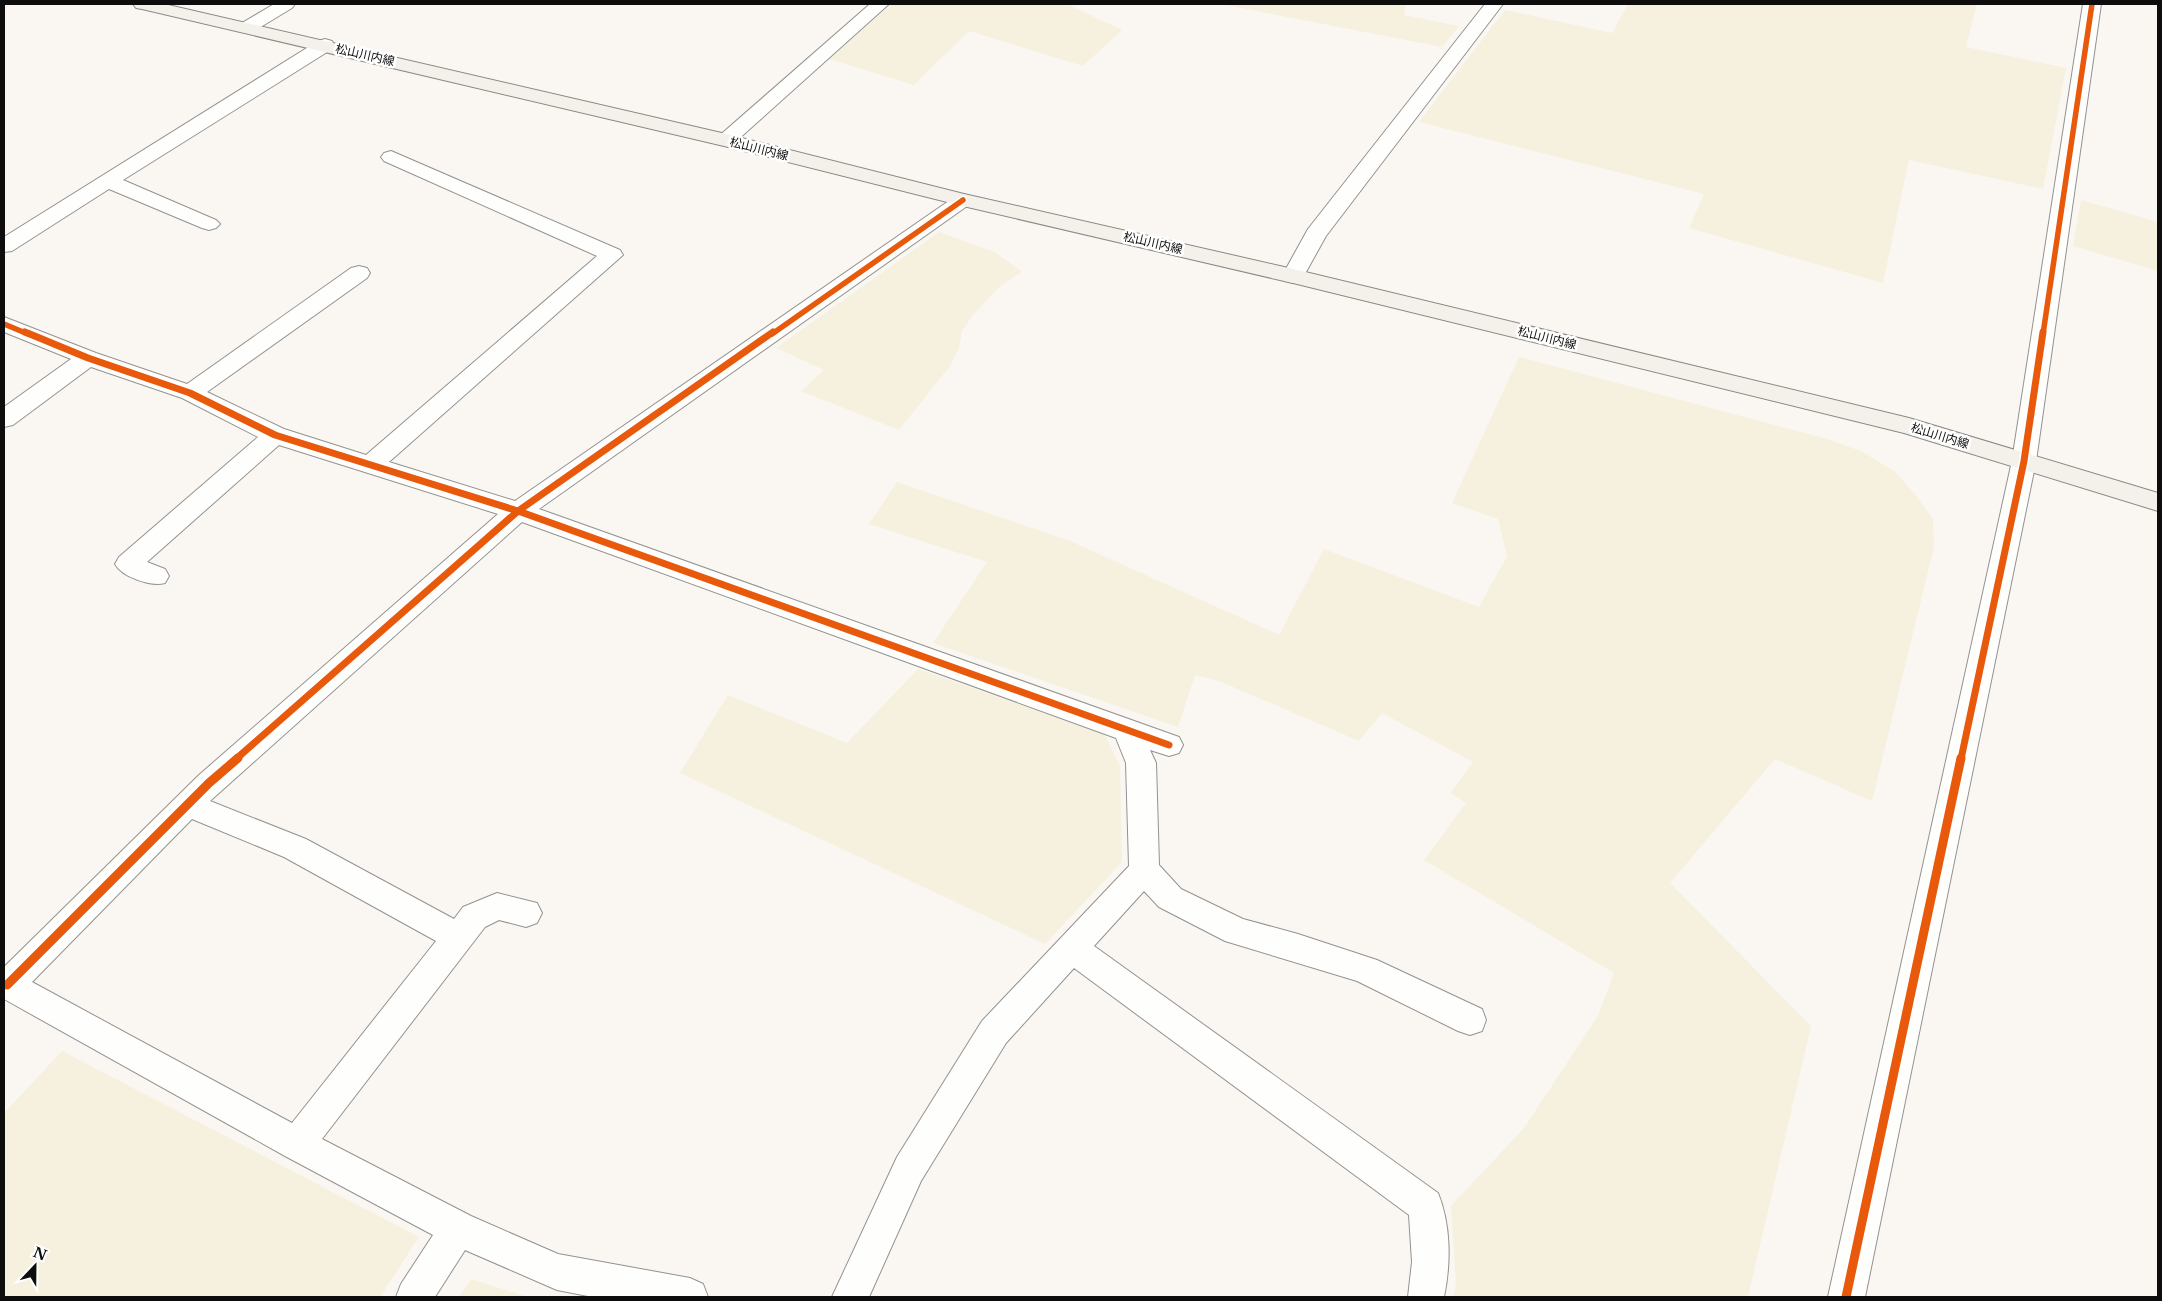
<svg xmlns="http://www.w3.org/2000/svg" width="2162" height="1301" font-family="'Libre Baskerville','Noto Sans JP',serif">
	<style>
		.farmland { fill: #f6f0df }
		.lines { fill: none; stroke-linecap: round; stroke-linejoin: round }
		.minor-casing { stroke: #949290; stroke-width: 2 }
		.tertiary-casing { stroke: #949290; stroke-width: 2 }
		.secondary-casing { stroke: #8a8987; stroke-width: 2 }
		.minor { fill: #fefefd; fill-rule: evenodd }
		.tertiary { fill: #fefefd; fill-rule: evenodd }
		.secondary { fill: #f4f1ea; fill-rule: evenodd }
		.cycleway-far2-casing { stroke: #fff; stroke-width: 8 }
		.cycleway-far1-casing { stroke: #fff; stroke-width: 10 }
		.cycleway-casing { stroke: #fff; stroke-width: 12 }
		.cycleway-far2 { stroke: #e8590c; stroke-width: 5.5 }
		.cycleway-far1 { stroke: #e8590c; stroke-width: 7 }
		.cycleway { stroke: #e8590c; stroke-width: 9 }
		.labels { text-anchor: middle; stroke-width: 5; stroke-linejoin: round; paint-order: stroke }
		.far-street-label { font-size: 12px; fill: #0d0d0d; stroke: #fff }
	</style>
	<rect width="100%" height="100%" fill="#faf7f2"/>
	<path class="farmland" d="M 892,4 L 1067,4 L 1122,30 L 1083,66 L 969,31 L 914,85 L 829,59 Z
		M 1220,4 L 1406,4 L 1404,15 L 1459,26 L 1442,47 Z
		M 1628,4 L 1977,4 L 1966,47 L 2066,68 L 2043,189 L 1909,160 L 1883,283 L 1689,228 L 1704,194 L 1419,122 L 1505,10 L 1612,33 Z
		M 2081,200 L 2158,222 L 2158,271 L 2073,246 Z
		M 939,232 L 995,252 L 1022,272 L 1000,286 L 973,315 L 962,331 L 959,348 L 950,366 L 899,430 L 801,391 L 824,370 L 776,348 Z
		M 1519,357 L 1823,438 L 1861,451 L 1894,471 L 1914,493 L 1933,519 L 1934,547 L 1872,801 L 1775,759 L 1670,883 L 1811,1026 L 1748,1297 L 1453,1297 L 1456,1283 L 1451,1206 L 1524,1128 L 1598,1016 L 1614,973 L 1424,860 L 1466,803 L 1451,793 L 1473,762 L 1382,713 L 1359,741 L 1219,681 L 1195,675 L 1178,727 L 933,643 L 987,562 L 869,524 L 897,482 L 1070,541 L 1279,635 L 1324,549 L 1479,607 L 1507,556 L 1498,519 L 1452,503 Z
		M 918,669 L 1104,734 L 1120,766 L 1122,862 L 1045,944 L 680,773 L 728,695 L 847,743 Z
		M 62,1051 L 419,1237 L 380,1297 L 4,1297 L 4,1113 Z
		M 471,1279 L 528,1297 L 459,1297 Z"/>
	<g class="lines">
		<g class="minor-casing">
			<path id="minor" d="M 274,4 L 295,4 L 292,8 L 254,31 L 248,32 L 242,31 L 239,27 L 242,23 Z
				M 870,4 L 889,4 L 733,144 L 726,146 L 719,144 L 716,140 L 719,136 Z
				M 1485,4 L 1503,4 L 1326,236 L 1301,281 L 1293,283 L 1285,281 L 1282,276 L 1308,229 Z
				M 2083,4 L 2101,4 L 2036,461 L 2033,467 L 2024,469 L 2015,467 L 2012,461 Z
				M 325,39 L 332,41 L 334,45 L 332,49 L 123,180 L 216,220 L 220,224 L 216,228 L 209,230 L 202,228 L 109,189 L 12,251 L 4,252 L 4,237 L 318,41 Z
				M 391,151 L 620,250 L 623,255 L 389,462 L 515,501 L 956,196 L 963,194 L 970,196 L 973,200 L 970,204 L 539,509 L 1179,737 L 1183,745 L 1179,753 L 1169,756 L 1150,750 L 1156,763 L 1159,865 L 1181,889 L 1243,919 L 1298,934 L 1377,960 L 1482,1009 L 1486,1020 L 1482,1031 L 1470,1035 L 1458,1031 L 1357,981 L 1225,941 L 1159,907 L 1144,891 L 1094,946 L 1438,1193 C 1451,1225 1451,1263 1444,1297 L 1408,1297 L 1412,1262 L 1409,1215 L 1074,968 L 1006,1043 L 921,1181 L 869,1297 L 832,1297 L 897,1157 L 982,1021 L 1129,866 L 1126,763 L 1116,738 L 522,522 L 210,801 L 306,839 L 454,919 L 463,907 L 497,893 L 537,903 L 542,913 L 537,923 L 526,927 L 499,920 L 485,927 L 322,1139 L 471,1216 L 558,1254 L 690,1278 L 703,1284 L 708,1297 L 593,1297 L 557,1290 L 465,1250 L 435,1297 L 396,1297 L 401,1284 L 433,1235 L 285,1156 L 4,999 L 4,967 L 199,775 L 498,514 L 279,445 L 147,562 L 165,569 L 169,576 L 165,583 C 151,587 122,577 115,564 L 119,557 L 258,437 L 182,398 L 91,367 L 13,425 L 4,427 L 4,407 L 71,359 L 4,332 L 4,317 L 96,353 L 187,384 L 351,268 L 359,266 L 367,268 L 370,273 L 367,278 L 207,392 L 284,429 L 366,455 L 597,256 L 384,161 L 381,157 L 384,153 ZM 192,819 L 284,857 L 436,941 L 292,1123 L 32,982 Z"/>
		</g>
		<g class="tertiary-casing">
			<path id="tertiary" d="M 2024,453 L 2033,455 L 2036,461 L 1865,1297 L 1828,1297 L 2012,461 L 2015,455 Z"/>
		</g>
		<g class="secondary-casing">
			<path id="secondary" d="M 133,4 L 164,4 L 726,134 L 964,194 L 1293,269 L 1909,418 L 2158,493 L 2158,511 L 1904,433 L 1293,283 L 963,206 L 724,146 L 142,9 L 136,8 Z"/>
		</g>
		<use href="#minor" class="minor"/>
		<use href="#tertiary" class="tertiary"/>
		<use href="#secondary" class="secondary"/>
		<g class="cycleway-far2-casing">
			<path id="cycleway-far2" d="M 4,324 L 28,334
				M 772,334 L 963,200
				M 2043,334 L 2092,4"/>
		</g>
		<g class="cycleway-far1-casing">
			<path id="cycleway-far1" d="M 25,332 L 88,358 L 190,393 L 275,435 L 518,511 L 1169,745
				M 236,759 L 518,511 L 773,332
				M 1961,759 L 2024,461 L 2043,332"/>
		</g>
		<g class="cycleway-casing">
			<path id="cycleway" d="M 7,985 L 209,783 L 238,758
				M 1846,1297 L 1961,758"/>
		</g>
		<use href="#cycleway-far2" class="cycleway-far2"/>
		<use href="#cycleway-far1" class="cycleway-far1"/>
		<use href="#cycleway" class="cycleway"/>
	</g>
	<g class="labels">
		<g class="far-street-label">
			<text transform="translate(365 55) rotate(13)" y="4">松山川内線</text>
			<text transform="translate(759 149) rotate(14)" y="4">松山川内線</text>
			<text transform="translate(1153 243) rotate(13)" y="4">松山川内線</text>
			<text transform="translate(1547 338) rotate(14)" y="4">松山川内線</text>
			<text transform="translate(1940 436) rotate(17)" y="4">松山川内線</text>
		</g>
	</g>
	<rect width="2162" height="1301" fill="none" stroke="#0d0d0d" stroke-width="10"/>
	<g transform="translate(35 1266) rotate(22)" stroke="#ffffff" stroke-width="4" paint-order="stroke">
	<path d="M0-4L9 19L0 12L-9 19Z" fill="#0d0d0d"/>
	<text y="-8" font-size="14" font-weight="bold" text-anchor="middle" fill="#0d0d0d">N</text>
	</g>
</svg>
